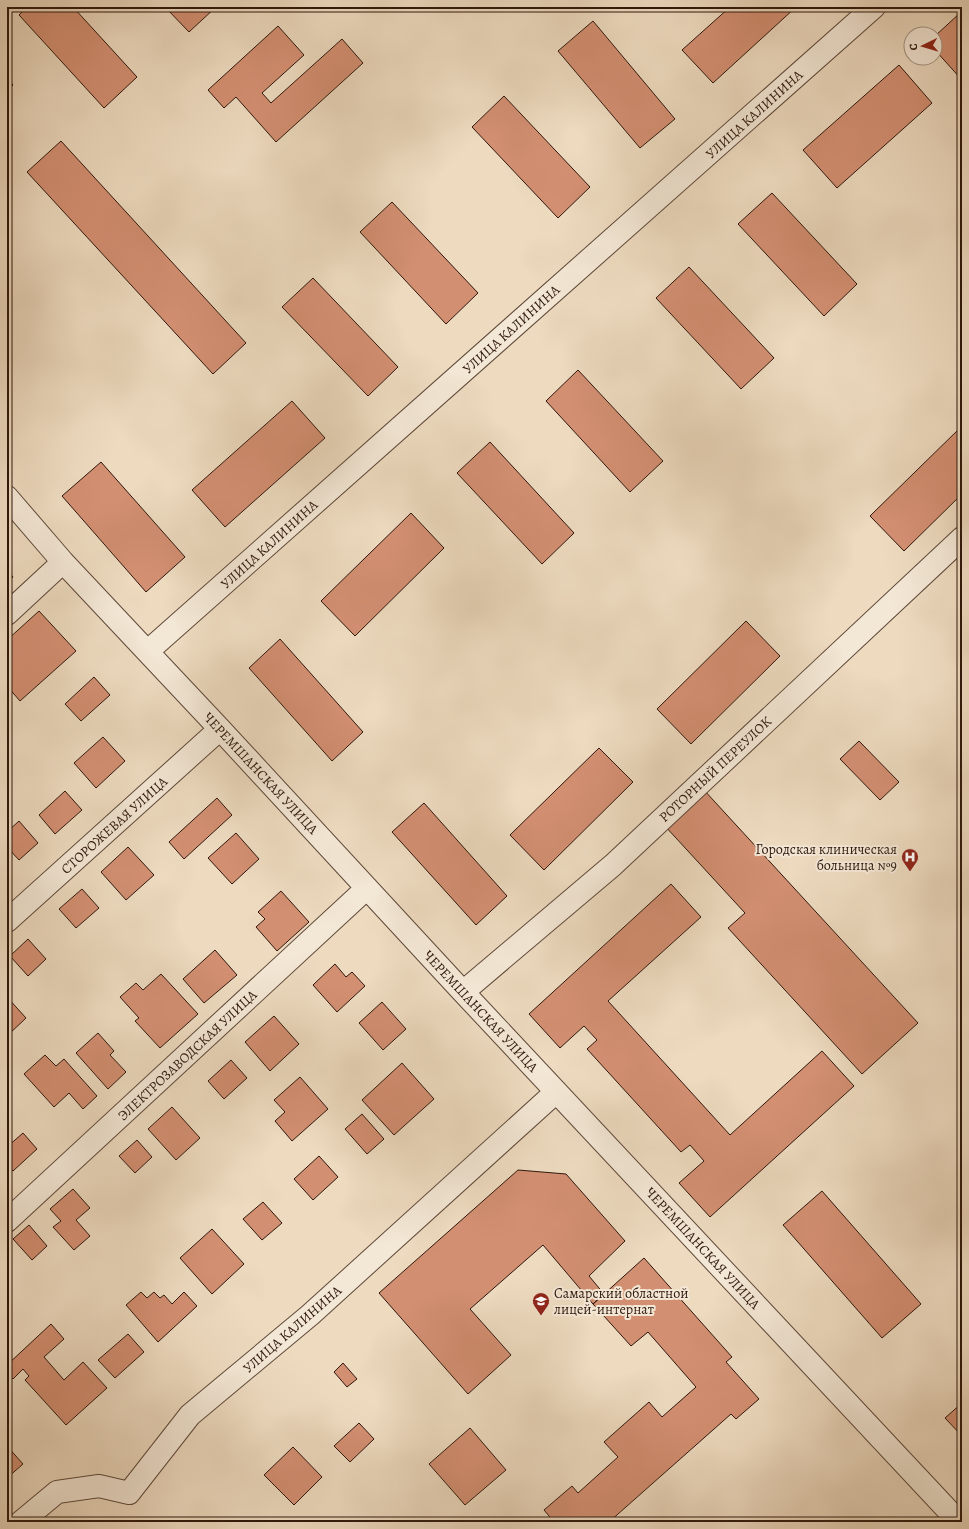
<svg xmlns="http://www.w3.org/2000/svg" width="969" height="1529" font-family="Alegreya,serif">
	<style>
		.building { fill: #d38f72; stroke: #2e170c }
		.lines { fill: none; stroke-linecap: round; stroke-linejoin: round }
		.minor-casing { stroke: #5e4839; stroke-width: 24 }
		.minor { stroke: #f3e7d5; stroke-width: 22 }
		.labels { text-anchor: middle; stroke-width: 4; stroke-linejoin: round; paint-order: stroke }
		.street-label { font-size: 14px; fill: #2e170c; stroke: #f3e7d5 }
		.poi-label { font-size: 14px; fill: #2e170c; stroke: #f3e7d5; text-anchor: end }
	</style>
	<rect width="100%" height="100%" fill="#eddabf"/>
	<filter id="stains"><feTurbulence type="fractalNoise" baseFrequency=".005" numOctaves="4"/><feColorMatrix values="0 0 0 0 .2 0 0 0 0 .09 0 0 0 0 .02 0 0 0 .5 -.17"/></filter>
	<radialGradient id="worn" r=".72"><stop offset=".6" stop-color="#630" stop-opacity="0"/><stop offset="1" stop-color="#630" stop-opacity=".3"/></radialGradient>
	<path class="building" d="M 27,7 L 73,7 L 137,77 L 104,108 L 19,15 Z
		M 165,7 L 216,7 L 189,32 Z
		M 730,7 L 796,7 L 713,83 L 682,50 Z
		M 960,13 L 962,16 L 962,80 L 935,50 L 935,36 Z
		M 593,21 L 675,119 L 640,148 L 558,51 Z
		M 278,26 L 304,55 L 262,93 L 271,103 L 342,39 L 363,63 L 276,142 L 236,97 L 224,108 L 208,90 Z
		M 899,65 L 932,103 L 837,188 L 803,150 Z
		M 7,78 L 13,85 L 7,91 Z
		M 504,96 L 590,187 L 558,218 L 472,127 Z
		M 61,141 L 246,343 L 213,374 L 27,172 Z
		M 772,193 L 857,284 L 824,316 L 738,224 Z
		M 392,202 L 478,293 L 446,324 L 360,232 Z
		M 689,267 L 774,358 L 741,389 L 656,298 Z
		M 313,278 L 398,367 L 368,396 L 282,307 Z
		M 578,370 L 663,461 L 630,492 L 546,401 Z
		M 292,401 L 325,438 L 225,527 L 192,490 Z
		M 960,428 L 962,430 L 962,494 L 904,551 L 870,516 Z
		M 490,442 L 574,533 L 542,564 L 457,473 Z
		M 101,462 L 185,557 L 146,592 L 62,496 Z
		M 411,513 L 444,548 L 355,636 L 321,601 Z
		M 7,570 L 13,577 L 7,582 Z
		M 39,611 L 76,651 L 20,701 L 7,686 L 7,640 Z
		M 746,621 L 780,656 L 691,744 L 657,709 Z
		M 280,639 L 363,732 L 332,761 L 249,668 Z
		M 94,677 L 110,695 L 81,721 L 65,704 Z
		M 103,737 L 125,761 L 96,788 L 74,763 Z
		M 859,741 L 899,782 L 880,800 L 840,759 Z
		M 599,748 L 633,782 L 544,870 L 510,835 Z
		M 703,789 L 918,1023 L 862,1074 L 728,928 L 745,913 L 664,825 Z
		M 65,791 L 82,810 L 55,834 L 39,815 Z
		M 217,798 L 232,815 L 184,859 L 169,842 Z
		M 424,803 L 507,896 L 476,925 L 392,832 Z
		M 19,821 L 38,843 L 19,860 L 7,847 L 7,832 Z
		M 236,833 L 259,859 L 232,884 L 208,858 Z
		M 128,847 L 154,875 L 126,900 L 101,872 Z
		M 671,884 L 701,917 L 608,1001 L 730,1135 L 822,1051 L 854,1086 L 710,1217 L 679,1183 L 704,1161 L 690,1145 L 681,1152 L 587,1049 L 597,1040 L 584,1026 L 560,1048 L 529,1014 Z
		M 82,889 L 99,908 L 76,928 L 59,909 Z
		M 281,891 L 309,922 L 277,951 L 256,927 L 265,919 L 258,912 Z
		M 28,939 L 46,959 L 28,976 L 10,956 Z
		M 215,950 L 237,975 L 204,1003 L 183,979 Z
		M 335,964 L 346,977 L 352,972 L 365,986 L 337,1012 L 313,985 Z
		M 161,974 L 198,1014 L 160,1048 L 135,1021 L 139,1018 L 120,997 L 136,983 L 143,990 Z
		M 7,997 L 26,1018 L 7,1036 Z
		M 382,1002 L 406,1029 L 383,1050 L 359,1023 Z
		M 274,1016 L 299,1044 L 270,1071 L 245,1042 Z
		M 98,1033 L 114,1051 L 110,1055 L 126,1072 L 108,1089 L 76,1053 Z
		M 45,1055 L 56,1066 L 64,1059 L 97,1096 L 83,1109 L 69,1093 L 54,1107 L 24,1074 Z
		M 231,1060 L 247,1078 L 224,1099 L 208,1081 Z
		M 402,1063 L 434,1099 L 394,1135 L 362,1100 Z
		M 300,1077 L 328,1109 L 292,1141 L 275,1121 L 285,1112 L 274,1100 Z
		M 172,1107 L 200,1138 L 176,1160 L 148,1129 Z
		M 362,1114 L 384,1139 L 367,1154 L 345,1129 Z
		M 23,1133 L 37,1149 L 13,1171 L 7,1165 L 7,1147 Z
		M 137,1140 L 152,1157 L 135,1173 L 119,1156 Z
		M 319,1156 L 338,1177 L 313,1200 L 294,1179 Z
		M 518,1170 L 566,1174 L 625,1241 L 589,1276 L 604,1294 L 593,1304 L 543,1245 L 470,1309 L 511,1355 L 468,1394 L 379,1293 Z
		M 73,1189 L 90,1208 L 76,1220 L 90,1236 L 74,1250 L 53,1227 L 61,1221 L 50,1209 Z
		M 822,1191 L 921,1304 L 882,1338 L 783,1225 Z
		M 263,1202 L 282,1223 L 262,1240 L 243,1219 Z
		M 29,1225 L 47,1246 L 32,1260 L 13,1239 Z
		M 212,1229 L 244,1264 L 212,1294 L 180,1258 Z
		M 644,1258 L 732,1357 L 726,1362 L 759,1399 L 736,1419 L 731,1414 L 609,1522 L 554,1522 L 544,1510 L 572,1486 L 578,1493 L 618,1457 L 604,1442 L 649,1402 L 662,1417 L 696,1387 L 648,1332 L 631,1346 L 593,1304 Z
		M 141,1292 L 147,1298 L 154,1292 L 160,1298 L 164,1295 L 172,1304 L 184,1292 L 197,1306 L 158,1342 L 126,1305 Z
		M 51,1324 L 64,1339 L 44,1357 L 64,1380 L 83,1362 L 107,1388 L 66,1425 L 25,1380 L 29,1376 L 23,1369 L 13,1379 L 7,1373 L 7,1365 Z
		M 128,1334 L 144,1352 L 115,1378 L 98,1360 Z
		M 343,1363 L 357,1379 L 347,1387 L 334,1372 Z
		M 962,1403 L 962,1436 L 945,1418 Z
		M 359,1423 L 374,1439 L 350,1462 L 334,1446 Z
		M 470,1428 L 506,1470 L 465,1505 L 429,1464 Z
		M 7,1446 L 23,1464 L 7,1478 Z
		M 293,1447 L 322,1477 L 294,1505 L 264,1475 Z"/>
	<g class="lines">
		<g class="minor-casing">
			<path id="minor" d="M 7,497 L 63,562 L 220,729 L 463,992 L 959,1522
				M 7,614 L 63,562
				M 148,651 L 874,7
				M 7,921 L 220,729
				M 463,992 L 613,865 L 962,538
				M 7,1221 L 367,888
				M 21,1522 L 57,1492 L 99,1486 L 129,1493 L 190,1415 L 310,1315 L 556,1092"/>
		</g>
		<use href="#minor" class="minor"/>
	</g>
	<defs>
		<g id="hospital-pin" transform="scale(0.9)"><path d="M0 17L-7.5 6A9.5 9.5 0 1 1 7.5 6Z" fill="#8f2418" stroke="#f3e7d5"/><path d="M-5-5h3v3.5h4V-5h3V5h-3V1.5h-4V5h-3Z" fill="#fff"/></g>
		<g id="school-pin" transform="scale(0.9)"><path d="M0 17L-7.5 6A9.5 9.5 0 1 1 7.5 6Z" fill="#8f2418" stroke="#f3e7d5"/><path d="M0-5L7-2L0 1L-7-2ZM-4 1L0 2.5L4 1V4Q0 6-4 4Z" fill="#fff"/></g>
	</defs>
	<g fill-rule="evenodd">
		<use href="#hospital-pin" x="910" y="857"/>
		<use href="#school-pin" x="541" y="1301"/>
	</g>
	<g class="labels">
		<g class="street-label">
			<text transform="translate(754 114) rotate(-42)" y="5">УЛИЦА КАЛИНИНА</text>
			<text transform="translate(511 329) rotate(-42)" y="5">УЛИЦА КАЛИНИНА</text>
			<text transform="translate(269 544) rotate(-42)" y="5">УЛИЦА КАЛИНИНА</text>
			<text transform="translate(715 769) rotate(-43)" y="5">РОТОРНЫЙ ПЕРЕУЛОК</text>
			<text transform="translate(261 773) rotate(47)" y="5">ЧЕРЕМШАНСКАЯ УЛИЦА</text>
			<text transform="translate(114 825) rotate(-42)" y="5">СТОРОЖЕВАЯ УЛИЦА</text>
			<text transform="translate(481 1011) rotate(47)" y="5">ЧЕРЕМШАНСКАЯ УЛИЦА</text>
			<text transform="translate(187 1055) rotate(-43)" y="5">ЭЛЕКТРОЗАВОДСКАЯ УЛИЦА</text>
			<text transform="translate(703 1248) rotate(47)" y="5">ЧЕРЕМШАНСКАЯ УЛИЦА</text>
			<text transform="translate(292 1329) rotate(-41)" y="5">УЛИЦА КАЛИНИНА</text>
		</g>
		<g class="poi-label">
			<text x="897" y="854">Городская клиническая<tspan x="897" dy="16">больница №9</tspan></text>
			<text x="554" y="1298" text-anchor="start">Самарский областной<tspan x="554" dy="16">лицей-интернат</tspan></text>
		</g>
	</g>
	<rect width="969" height="1529" fill="none" stroke="#eddabf" stroke-width="24"/>
	<rect x="8" y="8" width="953" height="1513" fill="none" stroke="#2e170c" stroke-width="2"/>
	<rect x="12" y="12" width="945" height="1505" fill="none" stroke="#2e170c"/>
	<g transform="translate(923 46) rotate(265)"><circle r="19" fill="#f3e7d5" stroke="#a49485"/>
	<path d="M0-3L7 15L0 10L-7 15Z" fill="#8f2418"/>
	<text y="-6" font-size="11" font-weight="bold" text-anchor="middle" fill="#2e170c">С</text>
	</g>
	<rect width="100%" height="100%" filter="url(#stains)"/>
	<rect width="100%" height="100%" fill="url(#worn)"/>
</svg>
